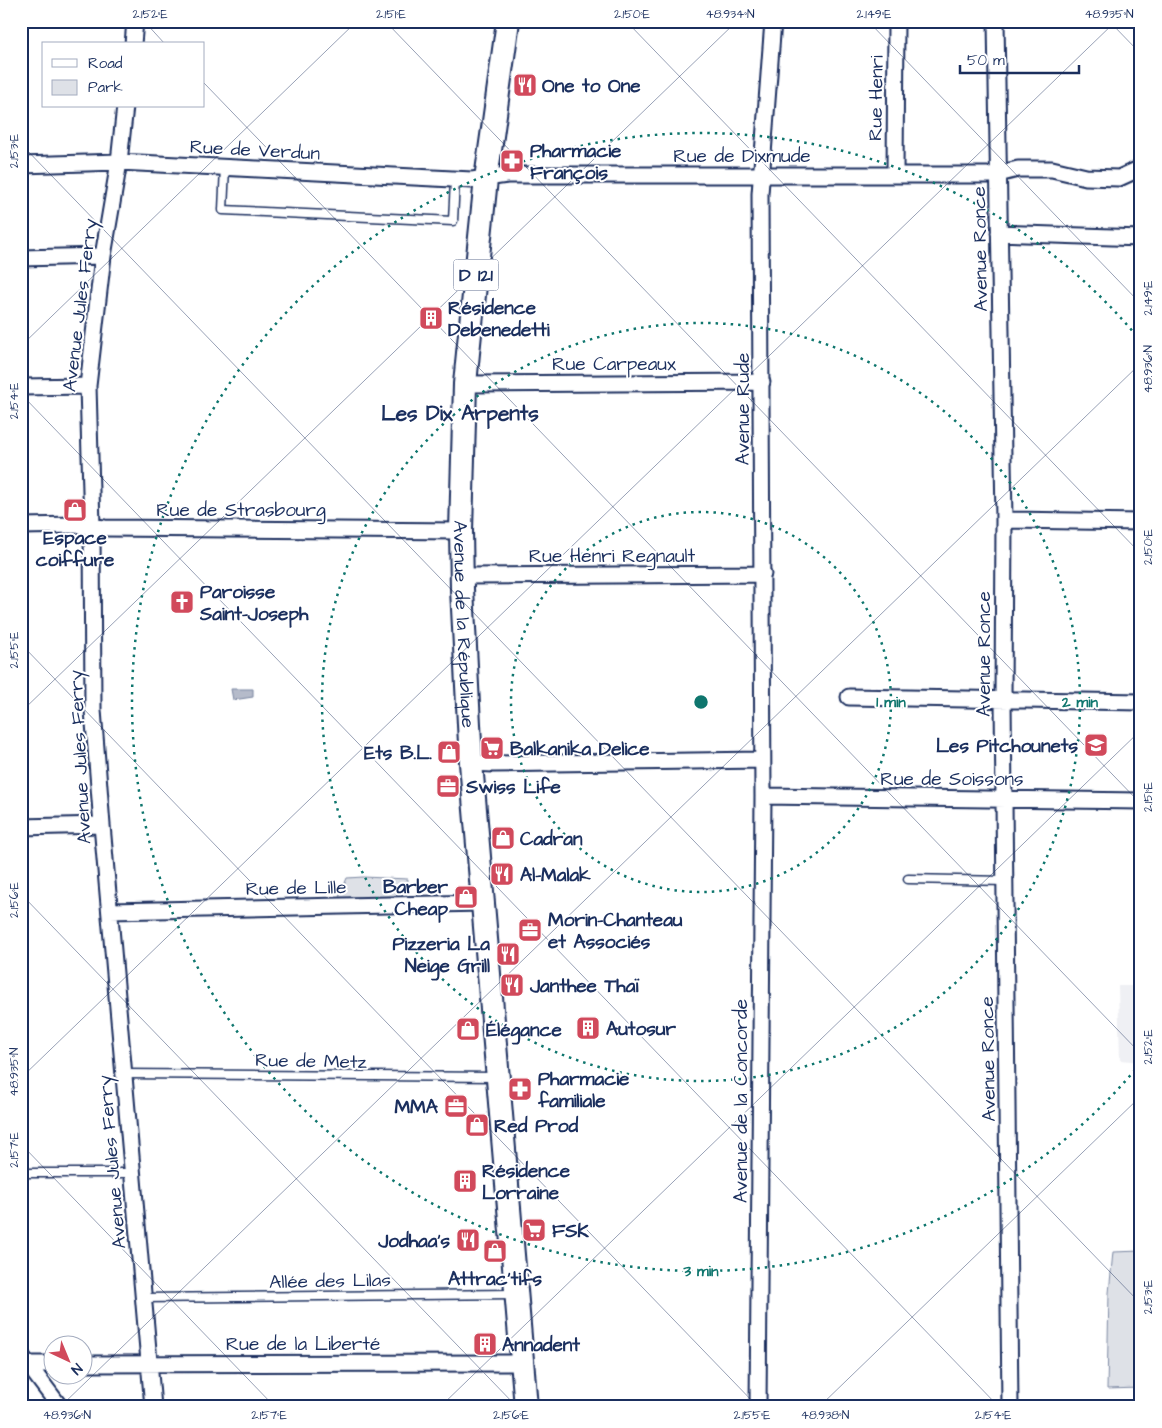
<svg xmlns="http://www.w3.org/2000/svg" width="1162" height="1428" font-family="'Architects Daughter',sans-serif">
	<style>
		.built { fill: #eff0f4 }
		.green { fill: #dee1e7; stroke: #7c88a2 }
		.water { fill: #b5bbca; stroke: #77839f }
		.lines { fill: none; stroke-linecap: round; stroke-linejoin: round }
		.lane-casing { stroke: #1b2f5e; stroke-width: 11 }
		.street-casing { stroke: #1b2f5e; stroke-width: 19 }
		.primary-casing { stroke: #1b2f5e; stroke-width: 26 }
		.path { stroke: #1b2f5e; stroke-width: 3; stroke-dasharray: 5 4; stroke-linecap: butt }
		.lane { stroke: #fff; stroke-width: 8 }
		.street { stroke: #fff; stroke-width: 15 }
		.primary { stroke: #fff; stroke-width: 22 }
		.ticks { fill: none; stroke: #1b2f5e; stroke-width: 1; stroke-opacity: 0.45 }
		.ring { fill: none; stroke: #0f766e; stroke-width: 2.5; stroke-dasharray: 2.5 5 }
		.labels { text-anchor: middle; stroke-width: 4; stroke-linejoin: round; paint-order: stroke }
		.shield { fill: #fff; stroke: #5f6d8e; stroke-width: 1 }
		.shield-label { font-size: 18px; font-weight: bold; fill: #1b2f5e }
		.poi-label { font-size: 19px; font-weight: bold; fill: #1b2f5e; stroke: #fff; text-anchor: start }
		.street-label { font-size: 19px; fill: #1b2f5e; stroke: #fff }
		.quarter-label { font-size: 21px; font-weight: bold; fill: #1b2f5e; stroke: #fff }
		.centre { fill: #0f766e; stroke: #fff; stroke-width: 2.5 }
		.ring-label { font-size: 15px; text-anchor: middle; font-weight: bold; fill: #0f766e; stroke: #fff; stroke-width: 4; stroke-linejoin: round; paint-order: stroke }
		.neatline { fill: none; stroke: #1b2f5e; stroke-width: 2 }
		.ticks-label { font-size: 12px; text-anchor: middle; fill: #1b2f5e }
	</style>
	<rect width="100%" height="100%" fill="#fff"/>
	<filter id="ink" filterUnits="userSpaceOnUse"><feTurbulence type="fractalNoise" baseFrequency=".02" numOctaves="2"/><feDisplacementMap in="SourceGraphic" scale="10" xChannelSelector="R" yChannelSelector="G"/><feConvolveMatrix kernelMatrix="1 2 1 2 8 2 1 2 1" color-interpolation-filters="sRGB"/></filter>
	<g filter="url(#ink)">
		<path class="built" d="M 1118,986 L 1141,986 L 1141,1062 L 1120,1060 Z"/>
		<path class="green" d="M 363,877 L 408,879 L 405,903 L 337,902 L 347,878 Z
			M 1141,1251 L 1141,1388 L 1107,1389 L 1109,1293 L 1113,1252 Z"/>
		<path class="water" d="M 231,689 L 253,689 L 253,697 L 233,700 Z"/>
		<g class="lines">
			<g class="lane-casing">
				<path id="lane" d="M 225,167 L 223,210 L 453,221 L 455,180
					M 908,879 L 1005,881
					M 123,1074 L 496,1077
					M 21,1173 L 132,1173
					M 143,1298 L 514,1294"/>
			</g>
			<g class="street-casing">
				<path id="street" d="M 996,21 L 1004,520 L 1003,700 L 1010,1407
					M 133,44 L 135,21
					M 125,106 L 119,162 L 103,256 L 88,386 L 92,526 L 93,710 L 102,825 L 153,1407
					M 21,165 L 119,162 L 472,180 L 507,175 L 988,175 L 998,174 L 1018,169 L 1052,169 L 1086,177 L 1119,178 L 1141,168
					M 895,174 L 896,21
					M 999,233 L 1141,238
					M 21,258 L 103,256
					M 465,384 L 762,382
					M 21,387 L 88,386
					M 1004,520 L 1141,522
					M 21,526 L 77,525 L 105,528 L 461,531
					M 462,576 L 763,574
					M 849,697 L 1141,702
					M 471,763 L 493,764 L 762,760
					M 763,796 L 1141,801
					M 21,827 L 102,825
					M 110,911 L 483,903
					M 21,1355 L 60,1407
					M 28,1364 L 52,1364
					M 82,1364 L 523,1363
					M 758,1407 L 763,796 L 760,194 L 773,21"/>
			</g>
			<g class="primary-casing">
				<g id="primary">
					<path id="s1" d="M 508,21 L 486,179 L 468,353 L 465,384 L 461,531 L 462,589 L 471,763 L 526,1407"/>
				</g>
			</g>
			<path class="path" d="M 1141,1286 C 1137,1296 1137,1310 1141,1320"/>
			<use href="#lane" class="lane"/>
			<use href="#street" class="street"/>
			<use href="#primary" class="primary"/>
		</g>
	</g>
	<path class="ticks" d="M 144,21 L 165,44M 385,21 L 1141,804M 626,21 L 1141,554M 868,21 L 1141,304M 1109,21 L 1141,54M 204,83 L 1141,1054M 21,144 L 1141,1304M 21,346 L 357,21M 21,394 L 999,1407M 21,644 L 758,1407M 21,712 L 737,21M 21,894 L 517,1407M 21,1078 L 1116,21M 21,1144 L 275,1407M 21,1394 L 34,1407M 60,1407 L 1141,363M 440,1407 L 1141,730M 819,1407 L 1141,1096"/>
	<g class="ring">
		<circle cx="701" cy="702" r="190"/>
		<circle cx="701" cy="702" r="379"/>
		<path d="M1140 1064A569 569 0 1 1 1140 340"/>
	</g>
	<defs>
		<g id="restaurant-square" transform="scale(1.25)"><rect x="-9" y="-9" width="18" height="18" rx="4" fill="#d1495b" stroke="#fff"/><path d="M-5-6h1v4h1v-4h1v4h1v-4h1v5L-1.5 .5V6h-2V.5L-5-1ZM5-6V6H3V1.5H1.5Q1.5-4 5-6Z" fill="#fff"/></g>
		<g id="pharmacy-square" transform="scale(1.25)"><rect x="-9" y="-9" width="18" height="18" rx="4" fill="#d1495b" stroke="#fff"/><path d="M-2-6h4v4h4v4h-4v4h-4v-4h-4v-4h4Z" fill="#fff"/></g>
		<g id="building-square" transform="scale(1.25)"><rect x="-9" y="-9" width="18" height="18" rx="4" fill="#d1495b" stroke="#fff"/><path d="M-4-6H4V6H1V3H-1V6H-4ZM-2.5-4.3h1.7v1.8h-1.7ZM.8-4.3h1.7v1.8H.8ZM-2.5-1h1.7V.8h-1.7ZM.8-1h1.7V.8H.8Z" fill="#fff"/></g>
		<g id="shop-square" transform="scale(1.25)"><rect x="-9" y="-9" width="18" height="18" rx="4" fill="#d1495b" stroke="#fff"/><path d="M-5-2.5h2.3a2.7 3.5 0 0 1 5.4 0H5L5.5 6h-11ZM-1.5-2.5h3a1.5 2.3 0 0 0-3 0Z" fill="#fff"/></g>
		<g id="church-square" transform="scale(1.25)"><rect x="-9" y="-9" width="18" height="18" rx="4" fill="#d1495b" stroke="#fff"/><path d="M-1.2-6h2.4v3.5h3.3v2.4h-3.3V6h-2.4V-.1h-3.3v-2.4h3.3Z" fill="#fff"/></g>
		<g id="school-square" transform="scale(1.25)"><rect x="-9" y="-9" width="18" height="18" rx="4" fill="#d1495b" stroke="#fff"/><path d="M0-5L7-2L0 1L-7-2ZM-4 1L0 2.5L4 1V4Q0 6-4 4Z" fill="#fff"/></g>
		<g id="supermarket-square" transform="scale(1.25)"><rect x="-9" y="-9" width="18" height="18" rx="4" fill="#d1495b" stroke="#fff"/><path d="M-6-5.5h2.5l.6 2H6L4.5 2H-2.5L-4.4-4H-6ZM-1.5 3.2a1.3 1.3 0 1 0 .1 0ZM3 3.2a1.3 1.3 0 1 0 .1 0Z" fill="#fff"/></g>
		<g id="office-square" transform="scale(1.25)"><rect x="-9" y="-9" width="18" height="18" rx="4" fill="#d1495b" stroke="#fff"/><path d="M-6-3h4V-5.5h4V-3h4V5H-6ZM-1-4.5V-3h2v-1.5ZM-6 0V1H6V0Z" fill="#fff"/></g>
	</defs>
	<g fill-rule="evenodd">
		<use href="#restaurant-square" x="525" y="85"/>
		<use href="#pharmacy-square" x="512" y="161"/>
		<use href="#building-square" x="431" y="318"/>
		<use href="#shop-square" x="75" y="510"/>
		<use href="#church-square" x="182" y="602"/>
		<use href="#school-square" x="1096" y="745"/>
		<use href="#supermarket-square" x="492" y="748"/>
		<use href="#shop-square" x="449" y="752"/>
		<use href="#office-square" x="448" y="786"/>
		<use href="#shop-square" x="503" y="838"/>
		<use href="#restaurant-square" x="502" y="874"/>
		<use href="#shop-square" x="466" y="897"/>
		<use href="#office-square" x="530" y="930"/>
		<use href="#restaurant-square" x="508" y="954"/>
		<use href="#restaurant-square" x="512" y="985"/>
		<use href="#building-square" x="588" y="1028"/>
		<use href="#shop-square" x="468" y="1029"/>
		<use href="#pharmacy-square" x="520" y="1089"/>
		<use href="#office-square" x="456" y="1106"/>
		<use href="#shop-square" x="477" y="1125"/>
		<use href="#building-square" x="465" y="1181"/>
		<use href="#supermarket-square" x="534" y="1230"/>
		<use href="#restaurant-square" x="468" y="1240"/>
		<use href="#shop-square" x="495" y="1251"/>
		<use href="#building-square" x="485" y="1344"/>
	</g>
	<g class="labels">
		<rect class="shield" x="453.5" y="259.5" width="45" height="31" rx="4"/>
		<g class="shield-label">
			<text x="476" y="281">D 121</text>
		</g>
		<g class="poi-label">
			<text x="542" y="92">One to One</text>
			<text x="530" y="157">Pharmacie<tspan x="530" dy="22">François</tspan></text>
			<text x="448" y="314">Résidence<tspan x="448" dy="22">Debenedetti</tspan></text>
			<text x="75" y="544" text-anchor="middle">Espace<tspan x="75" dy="22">coiffure</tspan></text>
			<text x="200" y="598">Paroisse<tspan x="200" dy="22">Saint-Joseph</tspan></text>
			<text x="1078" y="752" text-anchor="end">Les Pitchounets</text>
			<text x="510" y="755">Balkanika Delice</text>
			<text x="432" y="759" text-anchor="end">Ets B.L.</text>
			<text x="466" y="793">Swiss Life</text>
			<text x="520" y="845">Cadran</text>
			<text x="520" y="881">Al-Malak</text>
			<text x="448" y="893" text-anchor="end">Barber<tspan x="448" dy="22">Cheap</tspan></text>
			<text x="548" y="926">Morin-Chanteau<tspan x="548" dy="22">et Associés</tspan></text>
			<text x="490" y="950" text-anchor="end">Pizzeria La<tspan x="490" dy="22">Neige Grill</tspan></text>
			<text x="530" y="992">Janthee Thaï</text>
			<text x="606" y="1035">Autosur</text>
			<text x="486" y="1036">Élégance</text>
			<text x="538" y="1085">Pharmacie<tspan x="538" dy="22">familiale</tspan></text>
			<text x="438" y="1113" text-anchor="end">MMA</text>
			<text x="494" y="1132">Red Prod</text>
			<text x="482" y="1177">Résidence<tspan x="482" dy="22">Lorraine</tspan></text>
			<text x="552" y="1237">FSK</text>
			<text x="450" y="1247" text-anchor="end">Jodhaa's</text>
			<text x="495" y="1285" text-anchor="middle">Attrac'tifs</text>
			<text x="502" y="1351">Annadent</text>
		</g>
		<g class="street-label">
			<text transform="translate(875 98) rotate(-89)" y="7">Rue Henri</text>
			<text transform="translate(255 149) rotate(3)" y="7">Rue de Verdun</text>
			<text x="742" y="162">Rue de Dixmude</text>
			<text transform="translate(979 249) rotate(-91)" y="7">Avenue Ronce</text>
			<text transform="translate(79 305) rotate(-83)" y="7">Avenue Jules Ferry</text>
			<text x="614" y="370">Rue Carpeaux</text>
			<text transform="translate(742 409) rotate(-90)" y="7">Avenue Rude</text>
			<text x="241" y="516">Rue de Strasbourg</text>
			<text x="612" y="562">Rue Henri Regnault</text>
			<text dy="7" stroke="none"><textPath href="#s1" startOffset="606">Avenue de la République</textPath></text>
			<text transform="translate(983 654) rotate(-90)" y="7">Avenue Ronce</text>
			<text transform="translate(79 757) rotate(-93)" y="7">Avenue Jules Ferry</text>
			<text x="952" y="785">Rue de Soissons</text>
			<text transform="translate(296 887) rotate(-1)" y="7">Rue de Lille</text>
			<text transform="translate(987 1059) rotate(-91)" y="7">Avenue Ronce</text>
			<text transform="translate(311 1060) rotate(1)" y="7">Rue de Metz</text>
			<text transform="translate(740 1101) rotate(-90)" y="7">Avenue de la Concorde</text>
			<text transform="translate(111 1162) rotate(-95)" y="7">Avenue Jules Ferry</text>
			<text transform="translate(330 1280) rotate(-1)" y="7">Allée des Lilas</text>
			<text x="303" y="1350">Rue de la Liberté</text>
		</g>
		<g class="quarter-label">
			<text x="460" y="420">Les Dix Arpents</text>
		</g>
	</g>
	<circle cx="701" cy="702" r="8" class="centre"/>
	<g class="ring-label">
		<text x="891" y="707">1 min</text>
		<text x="1080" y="707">2 min</text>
		<text x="701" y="1276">3 min</text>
	</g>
	<rect width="1162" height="1428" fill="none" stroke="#fff" stroke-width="55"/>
	<rect x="42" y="42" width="162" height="65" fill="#ffffff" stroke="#a4acbf"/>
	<rect x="52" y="59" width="25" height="8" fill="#ffffff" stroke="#a4acbf"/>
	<text x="88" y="68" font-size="15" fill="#1b2f5e">Road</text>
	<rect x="52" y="80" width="25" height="15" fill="#dee1e7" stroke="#a4acbf"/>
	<text x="88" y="92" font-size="15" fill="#1b2f5e">Park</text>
	<g transform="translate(68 1360) rotate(136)"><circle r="24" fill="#ffffff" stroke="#a4acbf"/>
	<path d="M0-4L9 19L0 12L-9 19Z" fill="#d1495b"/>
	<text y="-8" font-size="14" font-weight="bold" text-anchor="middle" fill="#1b2f5e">N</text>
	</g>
	<path d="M960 65v8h119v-8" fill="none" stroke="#1b2f5e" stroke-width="2.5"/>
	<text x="967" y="65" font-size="15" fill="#1b2f5e" stroke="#ffffff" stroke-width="4" paint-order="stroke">50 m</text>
	<rect x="28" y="28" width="1106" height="1372" class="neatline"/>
	<g class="ticks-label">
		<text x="150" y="18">2.152°E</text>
		<text x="391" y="18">2.151°E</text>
		<text x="632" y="18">2.150°E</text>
		<text x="730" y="18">48.934°N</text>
		<text x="874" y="18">2.149°E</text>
		<text x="1109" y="18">48.935°N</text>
		<text transform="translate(14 151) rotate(-90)" y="4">2.153°E</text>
		<text transform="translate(1148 298) rotate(-90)" y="4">2.149°E</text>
		<text transform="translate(1148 369) rotate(-90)" y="4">48.936°N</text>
		<text transform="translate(14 401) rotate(-90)" y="4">2.154°E</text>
		<text transform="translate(1148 547) rotate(-90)" y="4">2.150°E</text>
		<text transform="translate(14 650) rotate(-90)" y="4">2.155°E</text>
		<text transform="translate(1148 797) rotate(-90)" y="4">2.151°E</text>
		<text transform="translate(14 900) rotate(-90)" y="4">2.156°E</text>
		<text transform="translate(1148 1047) rotate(-90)" y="4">2.152°E</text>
		<text transform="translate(14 1072) rotate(-90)" y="4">48.935°N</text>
		<text transform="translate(14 1150) rotate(-90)" y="4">2.157°E</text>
		<text transform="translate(1148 1297) rotate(-90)" y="4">2.153°E</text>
		<text x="67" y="1419">48.936°N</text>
		<text x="269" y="1419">2.157°E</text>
		<text x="511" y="1419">2.156°E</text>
		<text x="752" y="1419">2.155°E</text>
		<text x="825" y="1419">48.938°N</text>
		<text x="993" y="1419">2.154°E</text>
	</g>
</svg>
